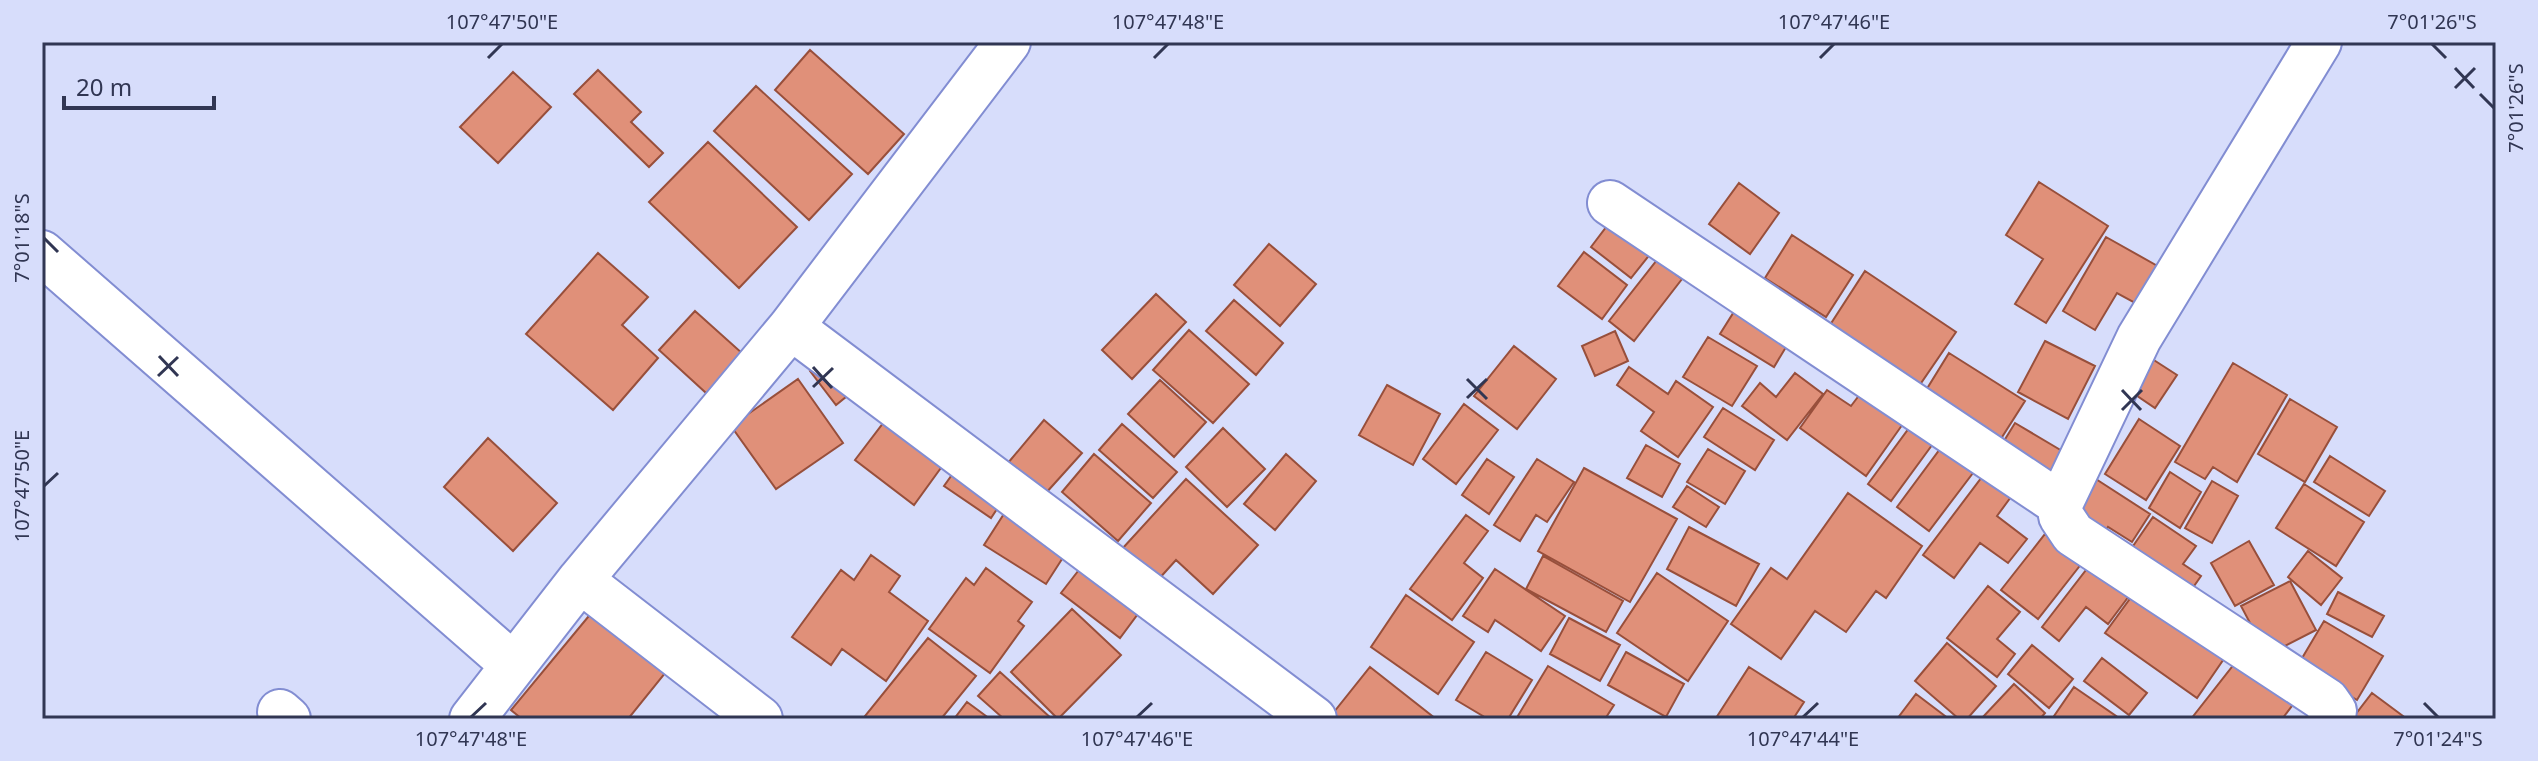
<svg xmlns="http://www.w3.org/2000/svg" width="2538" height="761" font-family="'Noto Sans',sans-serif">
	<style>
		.building { fill: #e09079; stroke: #984f3b; stroke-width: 2 }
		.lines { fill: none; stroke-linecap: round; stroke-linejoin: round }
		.minor-casing { stroke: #828dd2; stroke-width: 48 }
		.minor { stroke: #fff; stroke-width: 44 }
		.ticks { fill: none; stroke: #313653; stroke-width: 3 }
		.neatline { fill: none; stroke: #313653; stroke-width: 3 }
		.ticks-label { font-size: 20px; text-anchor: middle; fill: #313653 }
	</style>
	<rect width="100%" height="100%" fill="#d7ddfb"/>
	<path class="building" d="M 810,50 L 904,134 L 868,174 L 775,90 Z
		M 598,70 L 641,112 L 631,122 L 663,153 L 649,167 L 574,94 Z
		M 513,72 L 551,107 L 498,163 L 460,127 Z
		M 756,86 L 852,174 L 809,220 L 714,131 Z
		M 708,142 L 797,227 L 739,288 L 649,202 Z
		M 2039,182 L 2108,226 L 2046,323 L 2015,304 L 2043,259 L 2006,235 Z
		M 1739,183 L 1779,213 L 1750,254 L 1709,224 Z
		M 1610,222 L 1651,253 L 1631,278 L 1591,247 Z
		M 1792,235 L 1853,275 L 1826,317 L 1765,278 Z
		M 2106,237 L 2170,273 L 2148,310 L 2117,293 L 2095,330 L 2063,311 Z
		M 1269,244 L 1316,284 L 1280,326 L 1234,285 Z
		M 1584,252 L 1627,285 L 1602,319 L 1558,286 Z
		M 598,253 L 648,297 L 622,325 L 658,358 L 613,410 L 526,334 Z
		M 1657,260 L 1682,279 L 1634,341 L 1609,321 Z
		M 1865,271 L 1956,332 L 1919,386 L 1830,325 Z
		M 1156,294 L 1186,322 L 1132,379 L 1102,350 Z
		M 1742,299 L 1795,332 L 1774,367 L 1720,334 Z
		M 1234,300 L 1283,343 L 1256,375 L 1206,331 Z
		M 695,311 L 753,363 L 717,403 L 659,350 Z
		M 1189,330 L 1249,384 L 1213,423 L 1153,370 Z
		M 1615,331 L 1628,361 L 1595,376 L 1582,346 Z
		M 1708,337 L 1757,366 L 1732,406 L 1683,377 Z
		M 2045,341 L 2095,366 L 2068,419 L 2018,392 Z
		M 1514,346 L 1556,379 L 1517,429 L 1474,396 Z
		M 1949,353 L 2025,401 L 1995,448 L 1920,400 Z
		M 2146,355 L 2177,375 L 2155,408 L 2124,387 Z
		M 826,359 L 852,392 L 836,405 L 810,371 Z
		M 2233,363 L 2287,395 L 2237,482 L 2213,467 L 2205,479 L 2175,462 Z
		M 1629,367 L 1668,394 L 1676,381 L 1713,407 L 1678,457 L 1641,431 L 1654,412 L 1617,385 Z
		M 1795,373 L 1823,394 L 1787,440 L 1742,406 L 1760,383 L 1776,397 Z
		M 798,379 L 843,443 L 776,489 L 731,426 Z
		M 1160,380 L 1206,422 L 1174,457 L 1128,414 Z
		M 1387,385 L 1440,414 L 1413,465 L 1359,435 Z
		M 1867,385 L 1905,421 L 1866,476 L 1800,428 L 1827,390 L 1851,406 Z
		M 2290,399 L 2337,427 L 2305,482 L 2258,454 Z
		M 1464,404 L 1498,430 L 1456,484 L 1423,459 Z
		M 1723,408 L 1774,440 L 1755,470 L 1704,437 Z
		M 2139,419 L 2180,446 L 2146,500 L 2105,474 Z
		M 1044,420 L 1082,453 L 1045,494 L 1008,463 Z
		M 884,422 L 943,465 L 914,505 L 855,460 Z
		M 2015,423 L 2074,458 L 2055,490 L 1996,454 Z
		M 1122,424 L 1177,472 L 1153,498 L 1099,450 Z
		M 1912,424 L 1935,441 L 1891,501 L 1868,484 Z
		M 1223,428 L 1265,469 L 1227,507 L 1186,467 Z
		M 488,438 L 557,503 L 513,551 L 444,487 Z
		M 1646,445 L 1680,464 L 1662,497 L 1627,478 Z
		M 1943,445 L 1976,469 L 1929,531 L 1897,507 Z
		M 1708,449 L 1745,471 L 1725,504 L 1687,482 Z
		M 1094,454 L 1151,503 L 1118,541 L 1062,492 Z
		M 1286,454 L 1316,481 L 1275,530 L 1244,504 Z
		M 2330,456 L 2385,491 L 2369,516 L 2314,482 Z
		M 1487,459 L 1514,477 L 1489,514 L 1462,495 Z
		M 1537,459 L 1574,482 L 1547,522 L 1536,515 L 1520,541 L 1494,525 Z
		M 959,465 L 1005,497 L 991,518 L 944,486 Z
		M 1584,468 L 1677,519 L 1630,602 L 1538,551 Z
		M 1988,469 L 2016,490 L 1997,516 L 2027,539 L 2008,563 L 1980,543 L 1954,578 L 1923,555 Z
		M 2085,472 L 2150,514 L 2132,542 L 2108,527 L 2100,540 L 2065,503 Z
		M 2170,472 L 2201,492 L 2180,528 L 2149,508 Z
		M 1186,479 L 1258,545 L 1213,594 L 1176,560 L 1157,581 L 1122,549 Z
		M 2212,481 L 2238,496 L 2212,543 L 2185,528 Z
		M 2304,484 L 2364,522 L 2336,566 L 2276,528 Z
		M 1687,486 L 1719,507 L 1706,527 L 1673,507 Z
		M 1848,493 L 1922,546 L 1886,598 L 1876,591 L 1846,632 L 1815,611 L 1781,659 L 1731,624 L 1771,568 L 1787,579 Z
		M 1009,506 L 1071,545 L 1046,584 L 984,545 Z
		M 1466,515 L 1488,531 L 1464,563 L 1483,578 L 1452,620 L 1410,589 Z
		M 2153,517 L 2196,546 L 2183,564 L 2201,576 L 2185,599 L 2131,549 Z
		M 1689,527 L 1759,564 L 1736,606 L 1667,569 Z
		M 2045,534 L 2082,563 L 2038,619 L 2001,590 Z
		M 2249,541 L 2274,585 L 2235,606 L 2211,563 Z
		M 2308,551 L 2342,578 L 2321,605 L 2288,577 Z
		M 871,555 L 900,576 L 889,592 L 928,621 L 886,681 L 842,649 L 831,665 L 792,637 L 841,570 L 854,580 Z
		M 1543,556 L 1623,601 L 1606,632 L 1526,589 Z
		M 2093,561 L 2132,592 L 2108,624 L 2086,607 L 2059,641 L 2042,627 Z
		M 1082,566 L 1146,603 L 1120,638 L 1061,593 Z
		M 986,568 L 1032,602 L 1018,621 L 1024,626 L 990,673 L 929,629 L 966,578 L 974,585 Z
		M 1495,569 L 1565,616 L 1541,651 L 1495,620 L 1488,632 L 1463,616 Z
		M 1657,573 L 1728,621 L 1688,681 L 1617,633 Z
		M 2290,581 L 2316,630 L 2267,655 L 2241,606 Z
		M 2140,585 L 2230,650 L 2197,698 L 2105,633 Z
		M 1988,586 L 2020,612 L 1997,639 L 2015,654 L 1997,677 L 1947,638 Z
		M 2338,592 L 2384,616 L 2372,637 L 2327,614 Z
		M 1406,595 L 1474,642 L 1438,694 L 1371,647 Z
		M 1072,609 L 1121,655 L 1058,719 L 1011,672 Z
		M 593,611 L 666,672 L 628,719 L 522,719 L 511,710 Z
		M 1569,618 L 1620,645 L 1600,681 L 1550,654 Z
		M 2324,621 L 2383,656 L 2357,700 L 2298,665 Z
		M 928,638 L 976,676 L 941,719 L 869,719 L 865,716 Z
		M 1947,643 L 1996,686 L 1967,719 L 1959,719 L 1915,681 Z
		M 2032,645 L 2073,679 L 2049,708 L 2008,674 Z
		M 1486,652 L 1532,680 L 1508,719 L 1488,719 L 1456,700 Z
		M 1626,652 L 1684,684 L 1666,717 L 1608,685 Z
		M 2102,658 L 2147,693 L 2129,715 L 2084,681 Z
		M 2239,658 L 2295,702 L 2282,719 L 2191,719 Z
		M 1548,666 L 1614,705 L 1605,719 L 1516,719 Z
		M 1370,667 L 1436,719 L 1330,717 Z
		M 1749,667 L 1804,702 L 1793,719 L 1716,718 Z
		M 1000,672 L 1052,719 L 1004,719 L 978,696 Z
		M 2014,684 L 2045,713 L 2040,719 L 1981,719 Z
		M 2074,687 L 2116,716 L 2113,719 L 2052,719 Z
		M 2372,693 L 2407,719 L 2352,719 Z
		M 1916,694 L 1949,719 L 1897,719 Z
		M 967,702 L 990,719 L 954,719 Z"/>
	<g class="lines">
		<g class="minor-casing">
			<path id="minor" d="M 2319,42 L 2139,338 L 2060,504 L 2061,516 L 2073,534 L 2327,701 L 2334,711 L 2330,719
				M 1610,203 L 2060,504
				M 42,253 L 512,664
				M 791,327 L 1314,719
				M 580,580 L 760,719
				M 280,712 L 288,719
				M 472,719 L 580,580 L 791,327 L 1008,42"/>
		</g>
		<use href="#minor" class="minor"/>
	</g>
	<path class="ticks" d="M 2432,44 L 2446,58M 488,58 L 502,44M 1154,58 L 1168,44M 1820,58 L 1834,44M 2455,68 L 2474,88M 2455,88 L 2475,68M 2480,94 L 2494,108M 44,238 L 58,252M 159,356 L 178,376M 813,367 L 832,388M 158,376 L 178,357M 1467,379 L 1487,399M 813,387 L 833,368M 2122,390 L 2141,410M 1467,398 L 1487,379M 2122,410 L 2142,390M 44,486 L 58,473M 2424,703 L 2438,717M 471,717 L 486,703M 1137,717 L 1152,703M 1803,717 L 1818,703"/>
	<rect width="2538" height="761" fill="none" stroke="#d7ddfb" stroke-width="88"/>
	<path d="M64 96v12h150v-12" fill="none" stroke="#313653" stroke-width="4"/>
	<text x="76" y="96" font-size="24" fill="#313653" stroke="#d7ddfb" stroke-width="6" paint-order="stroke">20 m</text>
	<rect x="44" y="44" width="2450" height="673" class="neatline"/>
	<g class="ticks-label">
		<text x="502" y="29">107°47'50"E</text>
		<text x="1168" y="29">107°47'48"E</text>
		<text x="1834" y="29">107°47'46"E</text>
		<text x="2432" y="29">7°01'26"S</text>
		<text transform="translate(2516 108) rotate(-90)" y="7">7°01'26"S</text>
		<text transform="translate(22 238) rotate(-90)" y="7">7°01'18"S</text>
		<text transform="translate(22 486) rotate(-90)" y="7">107°47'50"E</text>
		<text x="471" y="746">107°47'48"E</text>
		<text x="1137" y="746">107°47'46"E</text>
		<text x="1803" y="746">107°47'44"E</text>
		<text x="2438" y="746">7°01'24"S</text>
	</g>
</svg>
